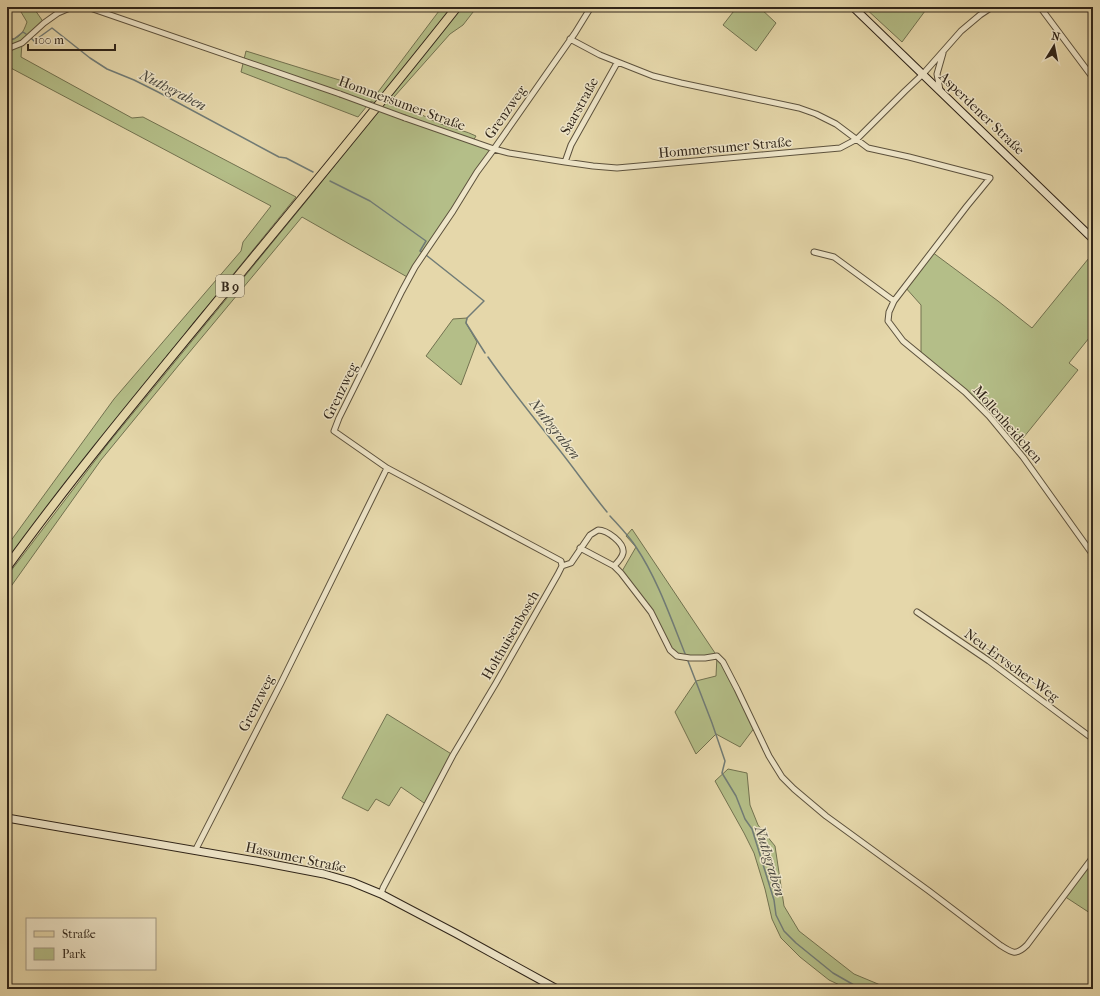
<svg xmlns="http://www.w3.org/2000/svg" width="1100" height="996" font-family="'IM FELL French Canon',serif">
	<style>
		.green { fill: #b4be88; stroke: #727250 }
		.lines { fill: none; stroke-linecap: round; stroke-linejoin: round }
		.stream { stroke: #717c77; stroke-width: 1.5 }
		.street-casing { stroke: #5d523d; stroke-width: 7 }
		.secondary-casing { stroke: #302519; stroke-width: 9 }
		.primary-casing { stroke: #302519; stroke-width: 10 }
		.street { stroke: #eee5c8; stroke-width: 5 }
		.secondary { stroke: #eee5c8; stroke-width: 7 }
		.primary { stroke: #e5d7aa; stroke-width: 8 }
		.street-bridge-casing { stroke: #5d523d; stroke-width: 7; stroke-linecap: butt }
		.street-bridge { stroke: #eee5c8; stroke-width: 5 }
		.labels { text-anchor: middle; stroke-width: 3; stroke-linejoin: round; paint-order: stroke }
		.shield { fill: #eee5c8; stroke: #695f4e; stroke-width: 1 }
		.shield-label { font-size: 13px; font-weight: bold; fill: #302519 }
		.street-label { font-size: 14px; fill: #302519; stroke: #eee5c8 }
		.water-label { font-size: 15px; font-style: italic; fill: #4b4940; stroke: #eee5c8 }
	</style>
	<rect width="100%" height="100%" fill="#e5d7aa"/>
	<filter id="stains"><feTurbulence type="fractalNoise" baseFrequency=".005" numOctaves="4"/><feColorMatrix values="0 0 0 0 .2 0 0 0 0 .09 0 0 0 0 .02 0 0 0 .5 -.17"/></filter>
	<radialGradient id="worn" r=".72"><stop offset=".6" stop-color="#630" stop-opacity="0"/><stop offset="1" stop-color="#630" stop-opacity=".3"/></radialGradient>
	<path class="green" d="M 18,7 L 33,7 L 44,23 L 22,43 L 21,57 L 132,118 L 143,117 L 296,197 L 158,367 L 18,545 L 7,560 L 7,546 L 114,399 L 241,251 L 243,242 L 271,206 L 7,66 L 7,40 C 20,39 23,33 27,22 Z
		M 442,7 L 452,7 L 375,103 L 371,101 L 358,117 L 241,72 L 246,51 L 378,92 Z
		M 461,7 L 477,7 L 463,25 L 450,34 L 394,97 C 410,109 428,119 446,126 C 456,129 466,131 476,136 L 473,141 L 494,149 L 409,278 L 302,217 L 178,366 L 101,460 L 7,592 L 7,576 L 107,445 L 312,194 L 371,119 L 443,31 Z
		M 737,7 L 759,7 L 776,23 L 756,51 L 723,25 Z
		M 864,7 L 878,7 L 883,12 L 887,7 L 928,7 L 902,42 Z
		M 932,252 L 998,301 L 1032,328 L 1093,253 L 1093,333 L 1069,363 L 1078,370 L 1015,448 L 989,417 L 921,356 L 921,305 L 905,287 Z
		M 467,318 L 466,323 L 477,342 L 461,385 L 426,356 L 453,319 Z
		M 632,529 L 717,656 L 755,727 L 740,747 L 716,734 L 696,754 L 675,712 L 696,681 L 716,676 L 717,656 L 677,656 L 670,650 L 651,612 L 621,573 L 636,547 L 626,536 Z
		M 387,714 L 453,755 L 427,805 L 401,787 L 389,806 L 376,799 L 368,811 L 342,798 Z
		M 728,769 L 747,773 L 750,805 L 758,825 L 775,846 L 784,906 L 799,931 L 854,974 L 878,984 L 887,989 L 848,989 L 829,980 L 800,957 L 781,938 L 772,919 L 765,889 L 754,853 L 744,833 L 715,781 Z
		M 1093,857 L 1093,915 L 1064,896 Z"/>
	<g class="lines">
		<path class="stream" d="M 31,38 L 34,41 L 52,28 L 90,58 L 107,69 L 134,80 L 158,92 L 279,157 L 286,158 L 313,172
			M 7,40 L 14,39 L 23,32 L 26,34
			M 330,181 L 370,201 L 426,241 L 420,251 L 422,252
			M 426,255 L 484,301 L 467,318 L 466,323 L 485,353
			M 488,357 C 508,386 531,414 553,442 C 572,465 588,489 607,512
			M 610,516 C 619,526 629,536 636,547 C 658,580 671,619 686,656
			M 688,661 L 712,723 L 725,761 L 722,773 L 736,796 L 745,819 L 752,829 L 774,900 L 776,915 L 784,931 L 796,943 L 833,973 L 854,985 L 863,989"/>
		<g class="street-casing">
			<path id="street" d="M 1040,7 L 1093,78
				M 570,39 L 600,55 L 653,76 L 681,83 L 799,108 L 816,114 L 836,124 L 868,148 L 909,157 L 990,178 L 967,206 L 894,301 L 889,312 L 888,321 L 903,341 L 965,392 L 989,416 L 1023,457 L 1093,555
				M 7,49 L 22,43 L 44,23 L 58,13 L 72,7 L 90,8 L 340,94
				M 940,90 L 937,74 L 943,53
				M 405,118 L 494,149 L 509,153 L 565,162 L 593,166 L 617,168 L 840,148 L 857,139 L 905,91 L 923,74 L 961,31 L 980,15 L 992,7
				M 565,162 L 571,145 L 617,63
				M 814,252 L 834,257 L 894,301
				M 580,548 L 614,566 L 621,573 L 651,612 L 670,650 L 677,656 L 690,658 L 705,658 L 717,656 L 723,662 L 737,689 L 769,756 L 782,777 L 794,789 L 826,816 L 929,891 L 1000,945 C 1012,953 1016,956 1027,945 L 1093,857
				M 562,566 L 571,563 L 590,535 L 598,530 C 607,530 625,543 623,553 C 622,558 617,563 614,566
				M 917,612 L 989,661 L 1093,739
				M 195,851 L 281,683 L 387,468 L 334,431 L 339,418 L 402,291 L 415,267 L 453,211 L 477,172 L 494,149 L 575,33 L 591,7
				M 381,894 L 383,888 L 453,755 L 496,683 L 558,574 L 562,566 L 561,561 L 387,468"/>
		</g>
		<g class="secondary-casing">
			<path id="secondary" d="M 853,7 L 1093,239
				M 7,818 L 256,861 L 324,874 L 352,882 L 381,894 L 457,934 L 557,989"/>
		</g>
		<g class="primary-casing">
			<path id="primary" d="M 7,567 C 70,480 138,398 206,315 C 290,213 375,111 457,7"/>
		</g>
		<use href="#street" class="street"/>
		<use href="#secondary" class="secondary"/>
		<use href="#primary" class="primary"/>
		<g class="street-bridge-casing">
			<path id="street-bridge" d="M 340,94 L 405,118"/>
		</g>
		<use href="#street-bridge" class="street-bridge"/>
	</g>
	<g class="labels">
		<rect class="shield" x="216" y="275" width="28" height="22" rx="3"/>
		<g class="shield-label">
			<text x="230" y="291">B 9</text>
		</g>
		<g class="street-label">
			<text transform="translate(402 103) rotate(20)" y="5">Hommersumer Straße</text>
			<text transform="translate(579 106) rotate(-61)" y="5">Saarstraße</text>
			<text transform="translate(505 112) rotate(-55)" y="5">Grenzweg</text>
			<text transform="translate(982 113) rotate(44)" y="5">Asperdener Straße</text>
			<text transform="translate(725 147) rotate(-5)" y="5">Hommersumer Straße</text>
			<text transform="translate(340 391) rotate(-64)" y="5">Grenzweg</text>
			<text transform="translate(1008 424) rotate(49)" y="5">Mollenheidchen</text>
			<text transform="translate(510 635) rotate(-60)" y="5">Holthuisenbosch</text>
			<text transform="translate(1012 665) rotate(36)" y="5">Neu-Ervscher-Weg</text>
			<text transform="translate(256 703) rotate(-63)" y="5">Grenzweg</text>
			<text transform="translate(296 857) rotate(12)" y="5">Hassumer Straße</text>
		</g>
		<g class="water-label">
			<text transform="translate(173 90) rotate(27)" y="5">Nuthgraben</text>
			<text transform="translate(555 429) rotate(52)" y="5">Nuthgraben</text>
			<text transform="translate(770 861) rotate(73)" y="5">Nuthgraben</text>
		</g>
	</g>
	<rect width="1100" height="996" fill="none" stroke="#e5d7aa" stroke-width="24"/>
	<rect x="8" y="8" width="1084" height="980" fill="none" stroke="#302519" stroke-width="2"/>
	<rect x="12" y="12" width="1076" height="972" fill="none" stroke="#302519"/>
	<rect x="26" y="918" width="130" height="52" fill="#eee5c8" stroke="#a29882"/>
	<rect x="34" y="931" width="20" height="6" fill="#e5d7aa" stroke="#a29882"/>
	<text x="62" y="938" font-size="12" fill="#302519">Straße</text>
	<rect x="34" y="948" width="20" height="12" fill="#b4be88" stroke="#a29882"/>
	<text x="62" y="958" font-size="12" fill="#302519">Park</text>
	<g transform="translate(1054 46) rotate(10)" stroke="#eee5c8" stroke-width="3" paint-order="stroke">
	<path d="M0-3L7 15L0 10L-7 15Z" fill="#302519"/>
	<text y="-6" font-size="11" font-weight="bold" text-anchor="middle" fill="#302519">N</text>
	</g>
	<path d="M28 44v6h87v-6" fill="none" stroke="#302519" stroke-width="2"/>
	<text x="34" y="44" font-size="12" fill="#302519" stroke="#eee5c8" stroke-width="3" paint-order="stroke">100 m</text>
	<rect width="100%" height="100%" filter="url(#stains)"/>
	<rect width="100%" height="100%" fill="url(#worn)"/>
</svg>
